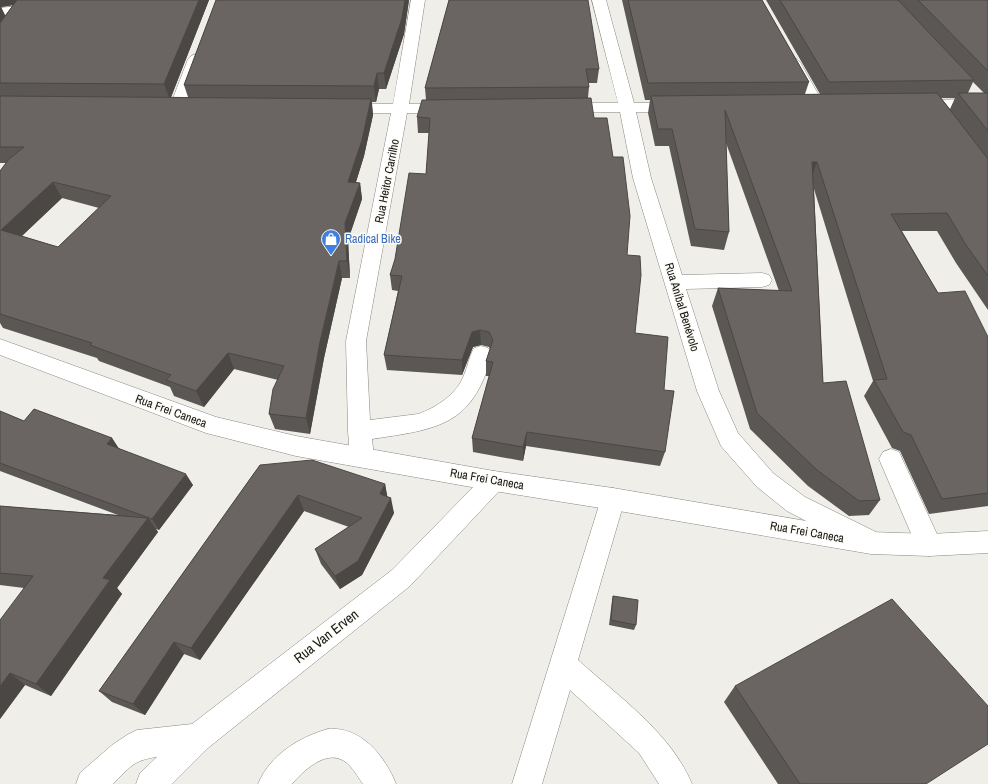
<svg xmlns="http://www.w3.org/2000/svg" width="988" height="784" font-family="'Archivo Narrow',sans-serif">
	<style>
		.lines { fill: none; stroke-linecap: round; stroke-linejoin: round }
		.minor-casing { stroke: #888782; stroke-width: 1 }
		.major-casing { stroke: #888782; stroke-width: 1 }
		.minor { fill: #fff; fill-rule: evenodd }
		.major { fill: #fff; fill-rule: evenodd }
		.wall { fill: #5b5755; fill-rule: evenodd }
		.shaded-wall { fill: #4a4745 }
		.building { fill: #6a6563; stroke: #4a4745; fill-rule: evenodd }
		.labels { text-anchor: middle; stroke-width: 3; stroke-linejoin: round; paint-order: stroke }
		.street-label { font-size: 12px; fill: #141412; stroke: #fcfbf5 }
		.shop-label { font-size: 12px; fill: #366cbe; stroke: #fcfbf5; text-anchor: start }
		.near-street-label { font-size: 14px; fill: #141412; stroke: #fcfbf5 }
	</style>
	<rect width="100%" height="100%" fill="#efeee8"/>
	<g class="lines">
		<g class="minor-casing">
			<path id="minor" d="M 411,0 L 425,0 L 409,104 L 449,104 L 455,106 L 457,109 L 455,112 L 449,114 L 407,113 L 366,341 L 370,420 L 418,414 C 436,408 458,393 464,375 C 468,366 469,357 474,348 L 481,346 L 488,348 L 492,354 C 473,426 438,429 372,439 L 374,457 L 370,464 L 362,467 L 354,464 L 350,457 L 348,431 L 346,341 L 391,113 L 343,113 L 337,111 L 335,108 L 337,105 L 343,103 L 393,104 Z
				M 592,0 L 606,0 L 634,103 L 679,102 L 685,104 L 687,107 L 685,110 L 679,112 L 636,112 L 651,178 L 682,275 L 762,273 L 769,275 L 772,280 L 769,285 L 762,287 L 686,289 L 719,391 L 738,433 L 773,473 L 805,497 L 876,532 L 880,540 L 876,548 L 867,551 L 858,548 L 787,511 L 757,487 L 721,446 L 697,391 L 633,178 L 620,112 L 563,113 L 557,111 L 555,108 L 557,105 L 563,103 L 618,103 Z
				M 196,54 L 201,56 L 204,59 L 186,106 L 184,109 L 178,111 L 172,109 L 170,106 L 188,59 L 191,56 Z
				M 792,57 L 797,59 L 800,62 L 825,106 L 823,109 L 817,111 L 811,109 L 809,106 L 784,62 L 787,59 Z
				M 988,99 L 988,109 L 917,110 L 911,108 L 909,105 L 911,102 L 917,100 Z
				M 891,449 L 899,452 L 942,545 L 938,553 L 929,556 L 920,553 L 916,545 L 879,459 L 883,452 Z
				M 494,471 L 502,474 L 506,481 L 502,488 L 410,586 L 208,748 L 172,784 L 136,784 L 140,773 L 157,757 C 133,760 129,768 113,784 L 76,784 L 80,773 L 112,745 L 127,735 L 137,730 L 192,724 L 392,570 L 486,474 Z
				M 613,488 L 622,492 L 625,499 L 578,660 C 618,696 671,733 692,784 L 659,784 L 639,753 L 570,690 L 542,784 L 512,784 L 601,499 L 604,492 Z
				M 328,729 C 361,726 385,756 396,784 L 363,784 C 357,776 350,762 340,759 C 323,752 302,772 292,784 L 258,784 C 270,755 299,737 328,729 Z"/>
		</g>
		<g class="major-casing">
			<path id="major" d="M 39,4 L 44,5 L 46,8 L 44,11 L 0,16 L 0,8 Z
				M 0,339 L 216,417 L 296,436 L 494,471 L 613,488 L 871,532 L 929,534 L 988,531 L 988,553 L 929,556 L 871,554 L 613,510 L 494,491 L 296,456 L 206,433 L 0,355 Z"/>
		</g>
		<use href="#minor" class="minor"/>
		<use href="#major" class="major"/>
	</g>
	<path class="wall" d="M 0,0 L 209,0 L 171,97 L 188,97 L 184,85 L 216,0 L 409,0 L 404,34 L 386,89 L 379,89 L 376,102 L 372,102 L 373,115 L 364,156 L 356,182 L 360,183 L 362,199 L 348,240 L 350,278 L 342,278 L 324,358 L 310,434 L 275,429 L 269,414 L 278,380 L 234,369 L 204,407 L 174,396 L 170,387 L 99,361 L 97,358 L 3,328 L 0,323 L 0,171 L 6,163 L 0,163 ZM 13,5 L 5,16 L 1,7 ZM 62,198 L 99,208 L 58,247 L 22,236 Z
		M 449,0 L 599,69 L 597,83 L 588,83 L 589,87 L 588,98 L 594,118 L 627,255 L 635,333 L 664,390 L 665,452 L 660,466 L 526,446 L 523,461 L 473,452 L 472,438 L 489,376 L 486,376 L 486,361 L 490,349 L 489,347 L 481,345 L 473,347 L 462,375 L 387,370 L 384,355 L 398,291 L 392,290 L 390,275 L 426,174 L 429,133 L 418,133 L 417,117 L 426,100 L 425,88 Z
		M 622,0 L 762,0 L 809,82 L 805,94 L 820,94 L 766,0 L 988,0 L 988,310 L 956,263 L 937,231 L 902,231 L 938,293 L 988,337 L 988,506 L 929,514 L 900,451 L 892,448 L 864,396 L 873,381 L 814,189 L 823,383 L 880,500 L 869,515 L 849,516 L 808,486 L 750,429 L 712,306 L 718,288 L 779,291 L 726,143 L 729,232 L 724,250 L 691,246 L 669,146 L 655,146 L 648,113 L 650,100 L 645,100 ZM 973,82 L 984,93 L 968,93 ZM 941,98 L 955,98 L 950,109 Z
		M 0,411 L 24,421 L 112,438 L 118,448 L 193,485 L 159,530 L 156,529 L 158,532 L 117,588 L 122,594 L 51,696 L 25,685 L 0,719 L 24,588 L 0,585 L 0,506 L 118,515 L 0,471 Z
		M 260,465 L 385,484 L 387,496 L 394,513 L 362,575 L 340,589 L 321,564 L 315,549 L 349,527 L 304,511 L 200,660 L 184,654 L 145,715 L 112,702 L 99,691 Z
		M 613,596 L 636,625 L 634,630 L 609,625 L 612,601 Z
		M 735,686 L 926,784 L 778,784 L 724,702 Z"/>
	<path class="shaded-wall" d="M 0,0 L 19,0 L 14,5 L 1,7 L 6,17 L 0,24 Z
		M 199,0 L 209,0 L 170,100 L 164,84 Z
		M 405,0 L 409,0 L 404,34 L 386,89 L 384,73 Z
		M 377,73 L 379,89 L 376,102 L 374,86 Z
		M 371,99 L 373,115 L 364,156 L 351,198 L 348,182 Z
		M 812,162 L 817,162 L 811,179 Z
		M 53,182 L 62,198 L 11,246 L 1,230 Z
		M 360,183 L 362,199 L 348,240 L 350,278 L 347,261 L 345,223 Z
		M 339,261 L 342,278 L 324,358 L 310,434 L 306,418 L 320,342 Z
		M 480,330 L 481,345 L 473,347 L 462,375 L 462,360 L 472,332 Z
		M 228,353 L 234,369 L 204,407 L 196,391 Z
		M 527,432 L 526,446 L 523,461 L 523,447 Z
		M 112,438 L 120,450 L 107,444 Z
		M 186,474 L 193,485 L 159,530 L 152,519 Z
		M 385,484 L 388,500 L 380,494 Z
		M 298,495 L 304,511 L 200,660 L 191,648 Z
		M 391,498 L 394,513 L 362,575 L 340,589 L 335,576 Z
		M 148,518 L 158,532 L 117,588 L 122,594 L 51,696 L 36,684 L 103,578 Z
		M 174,642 L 184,654 L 145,715 L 133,704 Z
		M 10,673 L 25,685 L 0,719 L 0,686 Z"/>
	<path class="building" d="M 17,0 L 199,0 L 164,84 L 0,83 L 0,23 Z
		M 216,0 L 405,0 L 402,18 L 384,73 L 377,73 L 374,86 L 184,85 Z
		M 449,0 L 588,0 L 599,69 L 586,69 L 589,87 L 425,88 Z
		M 628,0 L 762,0 L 809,82 L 648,83 Z
		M 780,0 L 898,0 L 974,80 L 829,82 Z
		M 918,0 L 988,0 L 988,71 Z
		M 937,93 L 988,159 L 988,276 L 966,245 L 947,213 L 891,214 L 938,293 L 965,291 L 988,337 L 988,493 L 942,499 L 911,435 L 903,432 L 874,380 L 887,379 L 817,162 L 812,162 L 823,383 L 846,381 L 880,500 L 859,501 L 817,470 L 757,413 L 718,288 L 792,291 L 725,110 L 729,232 L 695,229 L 672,129 L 658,129 L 651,96 Z
		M 958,93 L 988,93 L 988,131 Z
		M 0,96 L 371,99 L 362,140 L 348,182 L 360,183 L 345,223 L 347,261 L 339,261 L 320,342 L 306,418 L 269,414 L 273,389 L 284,366 L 228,353 L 196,391 L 166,380 L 171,375 L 90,345 L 92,343 L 0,314 L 0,171 L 9,159 L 24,147 L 0,147 ZM 53,182 L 111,196 L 58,247 L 1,230 Z
		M 591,98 L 594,118 L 607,118 L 613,157 L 623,157 L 630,216 L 627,255 L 640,256 L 641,275 L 635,333 L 668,337 L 664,390 L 674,391 L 665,452 L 527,432 L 523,447 L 472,438 L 493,362 L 486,361 L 493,340 L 489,332 L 480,330 L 472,332 L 462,360 L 384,355 L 402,276 L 390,275 L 395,259 L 409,173 L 426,174 L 430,118 L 417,117 L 422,100 Z
		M 34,409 L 112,438 L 107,444 L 186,474 L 152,519 L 0,463 L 0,411 L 24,421 Z
		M 312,460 L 385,484 L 380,494 L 391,498 L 358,561 L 335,576 L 315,549 L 362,518 L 298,495 L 191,648 L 174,642 L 133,704 L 99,691 L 260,465 Z
		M 0,506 L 148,518 L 103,578 L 110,580 L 36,684 L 10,673 L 0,686 L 0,620 L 33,576 L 0,573 Z
		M 613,596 L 638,600 L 636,625 L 611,620 Z
		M 892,599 L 988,706 L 988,744 L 926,784 L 800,784 L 735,686 Z"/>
	<defs>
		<g id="shop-pin" transform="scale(1)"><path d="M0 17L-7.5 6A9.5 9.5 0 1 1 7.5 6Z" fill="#3f7fe0" stroke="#fcfbf5"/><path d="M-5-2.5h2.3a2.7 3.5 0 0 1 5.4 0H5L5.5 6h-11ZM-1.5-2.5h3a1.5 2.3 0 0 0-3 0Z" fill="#fff"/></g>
	</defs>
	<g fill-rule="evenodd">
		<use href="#shop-pin" x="331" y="239"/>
	</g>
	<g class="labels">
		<g class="street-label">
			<text transform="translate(387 181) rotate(-79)" y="4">Rua Heitor Carrilho</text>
			<text transform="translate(682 307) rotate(73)" y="4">Rua Aníbal Benévolo</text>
			<text transform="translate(171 411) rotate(20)" y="4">Rua Frei Caneca</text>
			<text transform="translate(487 479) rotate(10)" y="4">Rua Frei Caneca</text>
			<text transform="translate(807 532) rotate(10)" y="4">Rua Frei Caneca</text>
		</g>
		<g class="shop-label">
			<text x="345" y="243">Radical Bike</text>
		</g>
		<g class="near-street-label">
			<text transform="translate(326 636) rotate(-38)" y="5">Rua Van Erven</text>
		</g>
	</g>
</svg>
